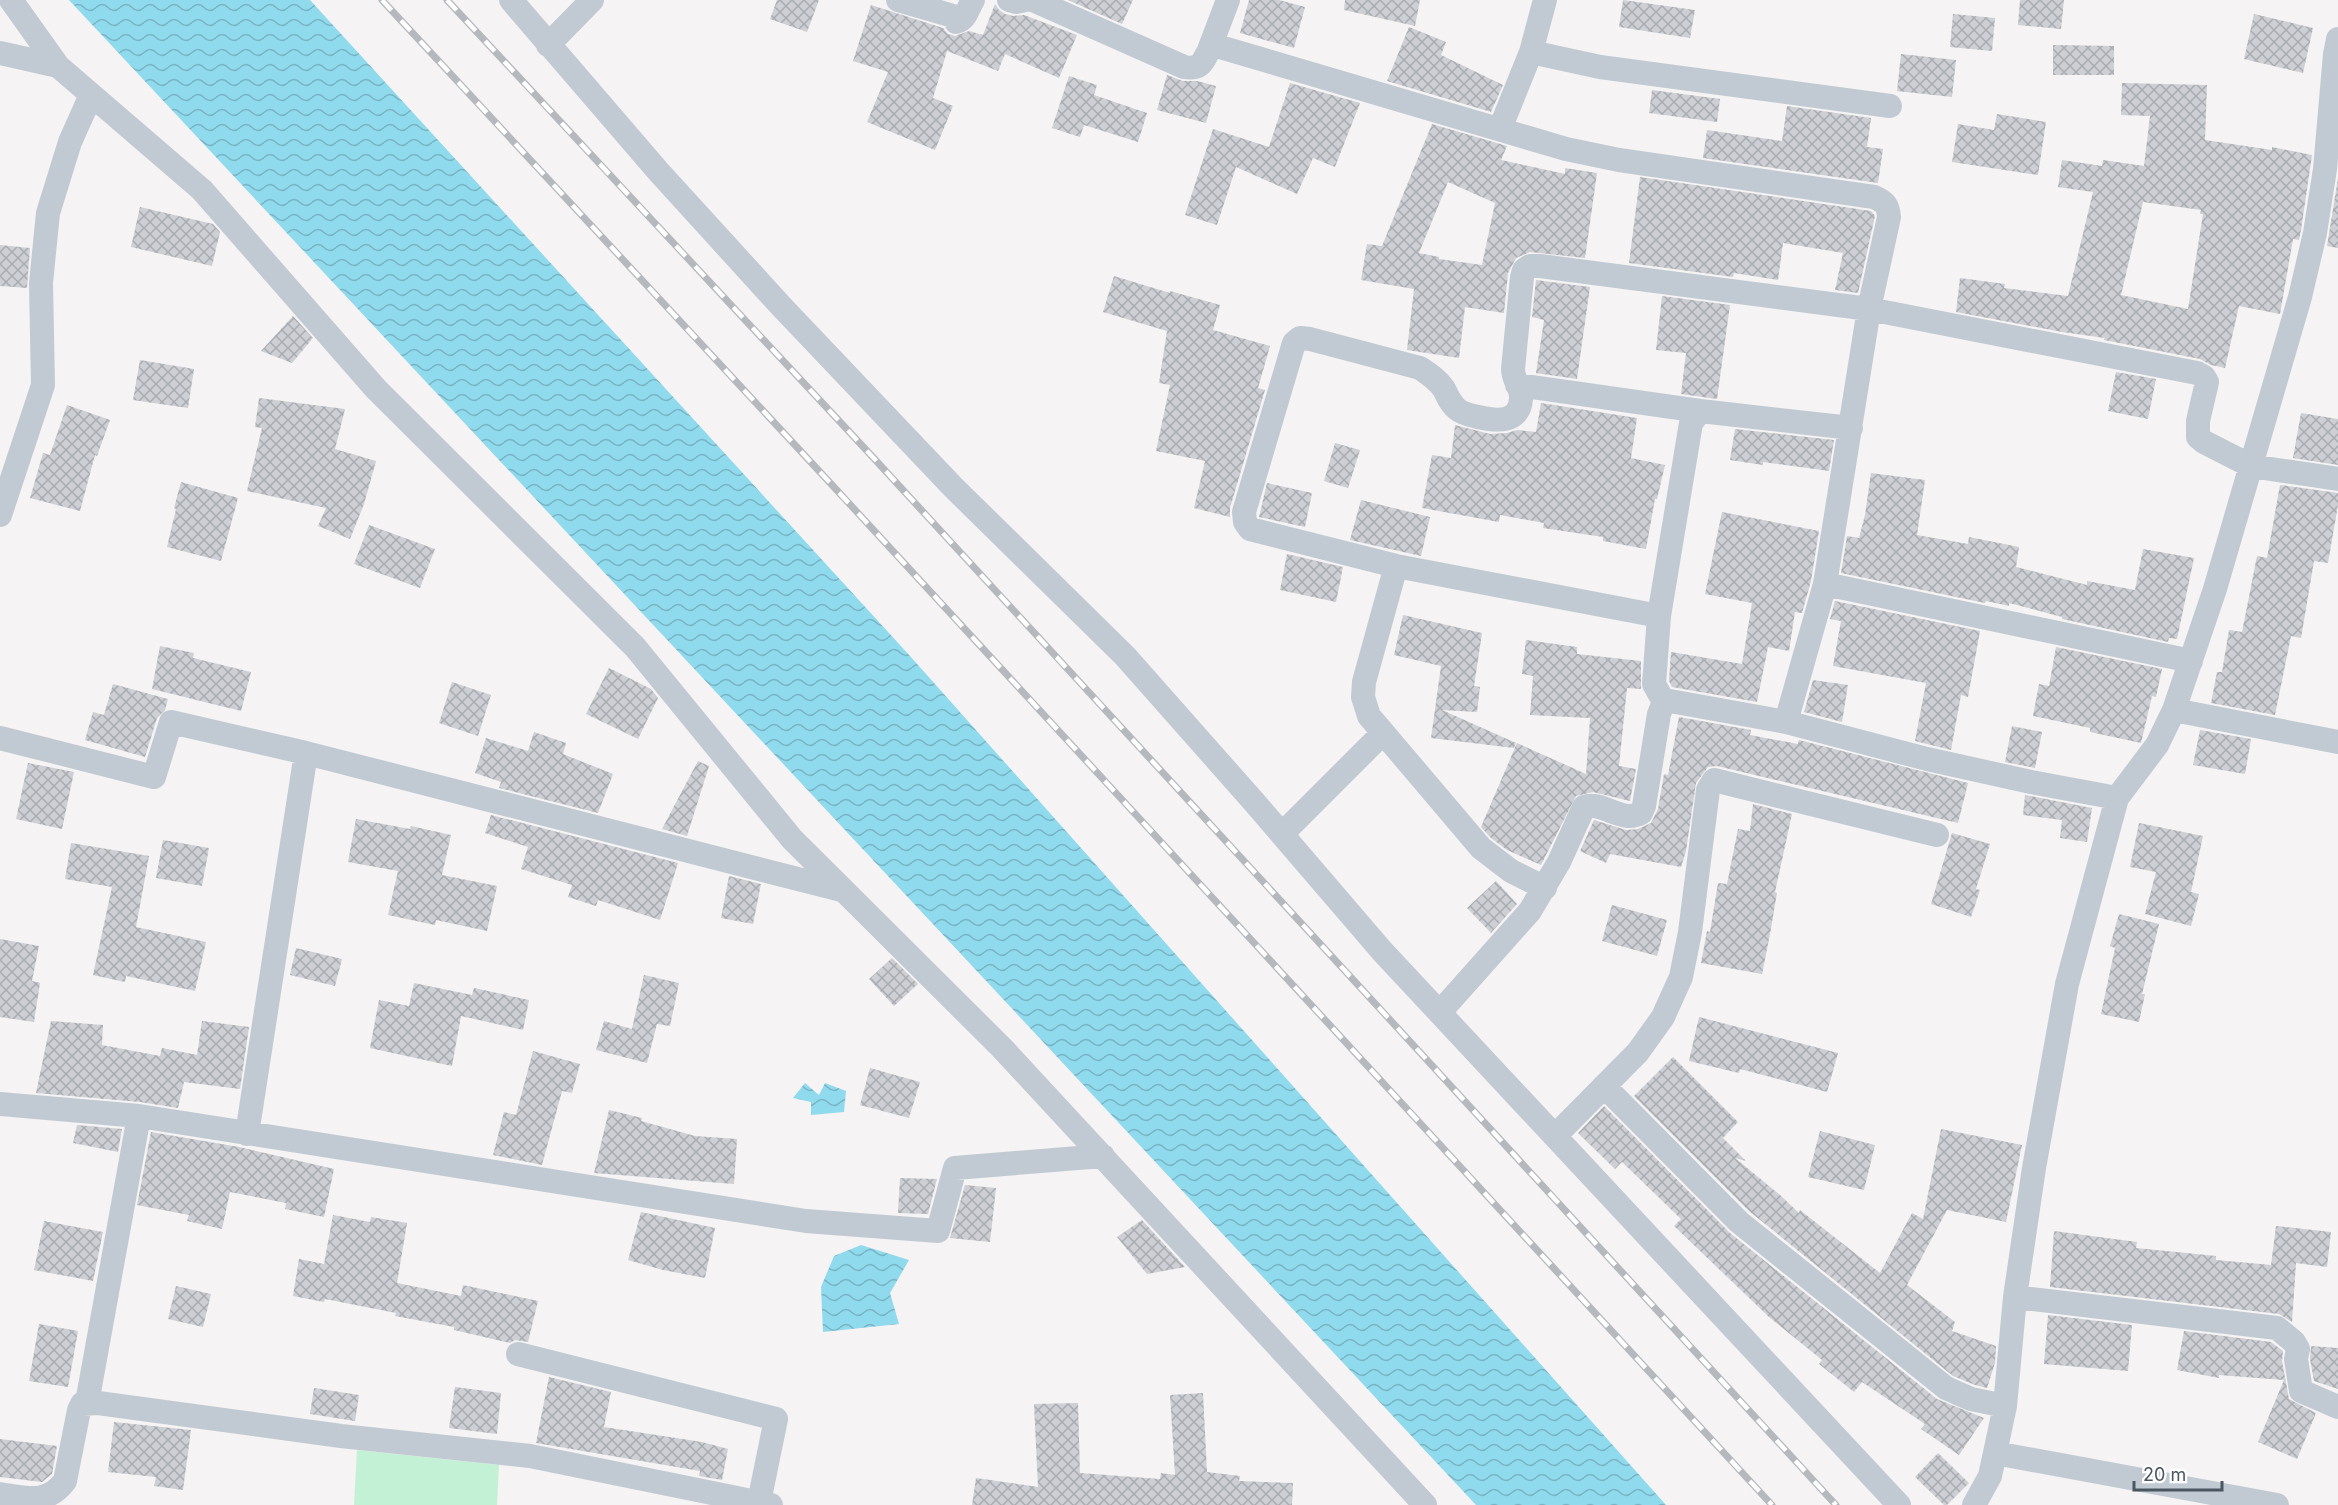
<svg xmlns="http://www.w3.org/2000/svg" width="2338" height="1505" font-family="Inter,sans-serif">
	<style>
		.green { fill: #c3f1d5 }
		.water { fill: url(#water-waves) }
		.building { fill: url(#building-cross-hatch); fill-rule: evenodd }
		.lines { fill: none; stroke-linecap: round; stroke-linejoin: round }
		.minor { stroke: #c1cad2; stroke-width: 24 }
		.rail-casing { stroke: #b5b8bd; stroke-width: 7 }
		.rail { stroke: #fff; stroke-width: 4.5; stroke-dasharray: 14; stroke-linecap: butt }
	</style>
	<defs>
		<pattern id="water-waves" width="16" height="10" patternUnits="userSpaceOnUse" patternTransform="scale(1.5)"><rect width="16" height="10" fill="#90daee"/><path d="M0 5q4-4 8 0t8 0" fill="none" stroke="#78b4c4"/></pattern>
		<pattern id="building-cross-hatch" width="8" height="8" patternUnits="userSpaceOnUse" patternTransform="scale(1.5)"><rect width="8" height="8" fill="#cdcfd5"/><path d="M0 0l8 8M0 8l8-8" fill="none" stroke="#a8abb0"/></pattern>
	</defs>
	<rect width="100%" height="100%" fill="#f5f3f3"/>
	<path class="green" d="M 357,1450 L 499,1465 L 497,1505 L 354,1505 Z"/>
	<path class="water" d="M 69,0 L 310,0 L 910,656 L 1666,1505 L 1476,1505 Z
		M 805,1083 L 819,1095 L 825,1083 L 846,1091 L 844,1112 L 811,1115 L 811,1102 L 793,1098 Z
		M 861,1245 L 909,1260 L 890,1293 L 899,1324 L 823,1332 L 821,1287 L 834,1256 Z"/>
	<path class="building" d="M 777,0 L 819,0 L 807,32 L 770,19 Z
		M 1068,0 L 1133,0 L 1122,24 Z
		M 1249,0 L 1279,0 L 1305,7 L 1294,48 L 1240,33 Z
		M 1345,0 L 1420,0 L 1415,26 L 1344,10 Z
		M 1623,0 L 1695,10 L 1690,38 L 1619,27 Z
		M 2020,0 L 2064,0 L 2061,29 L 2018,25 Z
		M 995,4 L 999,10 L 1005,14 L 1013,16 L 1024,15 L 1077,35 L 1059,78 L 1005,54 L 998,71 L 947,51 L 933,98 L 953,106 L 935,150 L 867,122 L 888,72 L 853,61 L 871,5 L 943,28 L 948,34 L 955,36 L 969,31 L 983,35 Z
		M 1953,14 L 1995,18 L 1992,51 L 1950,47 Z
		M 2254,14 L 2313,28 L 2303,73 L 2244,59 Z
		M 1409,27 L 1446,42 L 1441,55 L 1503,85 L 1491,112 L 1387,81 Z
		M 2053,45 L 2114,46 L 2114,75 L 2053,75 Z
		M 1901,54 L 1956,60 L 1952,97 L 1897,91 Z
		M 1167,75 L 1183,81 L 1197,81 L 1216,86 L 1206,123 L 1157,110 Z
		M 1069,76 L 1097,85 L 1094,95 L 1147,113 L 1138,142 L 1084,125 L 1080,137 L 1052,128 Z
		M 1290,83 L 1360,103 L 1335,167 L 1313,158 L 1297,194 L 1236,167 L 1217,225 L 1185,215 L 1213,129 L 1269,147 Z
		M 2122,83 L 2207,85 L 2205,140 L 2272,150 L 2272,147 L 2312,155 L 2301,230 L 2299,240 L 2293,239 L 2280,314 L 2239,306 L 2225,368 L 2211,365 L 2200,359 L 2104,340 L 2105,338 L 2062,332 L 1956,312 L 1960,278 L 2005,284 L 2004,288 L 2068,296 L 2093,192 L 2058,187 L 2062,160 L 2102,166 L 2103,160 L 2144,166 L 2150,116 L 2121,115 ZM 2143,202 L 2201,210 L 2200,214 L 2203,214 L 2188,309 L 2121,295 Z
		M 1652,90 L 1720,99 L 1717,122 L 1649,113 Z
		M 1787,106 L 1871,118 L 1867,147 L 1883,149 L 1878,183 L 1703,158 L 1707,130 L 1782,141 Z
		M 1997,114 L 2046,122 L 2038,175 L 1952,162 L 1958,124 L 1994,130 Z
		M 1432,124 L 1507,146 L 1501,160 L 1565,174 L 1565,168 L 1597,173 L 1585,258 L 1530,252 L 1516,258 L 1508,273 L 1504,313 L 1465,307 L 1459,358 L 1407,350 L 1414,289 L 1361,280 L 1367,244 L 1382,246 ZM 1448,182 L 1495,203 L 1482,265 L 1439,259 L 1439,257 L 1419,253 Z
		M 1640,177 L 1871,211 L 1875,216 L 1858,293 L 1835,290 L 1843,253 L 1783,243 L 1778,280 L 1734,273 L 1733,277 L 1629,263 Z
		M 2338,178 L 2338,248 L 2327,246 Z
		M 140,207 L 213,224 L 220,232 L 212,266 L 131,247 Z
		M 0,245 L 30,248 L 27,288 L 0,286 Z
		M 1114,276 L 1170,293 L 1170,291 L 1220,305 L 1213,330 L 1270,346 L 1258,388 L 1265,390 L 1230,508 L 1230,517 L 1194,508 L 1205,461 L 1156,451 L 1170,385 L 1159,383 L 1167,331 L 1103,312 Z
		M 1536,280 L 1590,287 L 1577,379 L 1536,373 L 1544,320 L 1532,317 Z
		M 1662,296 L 1730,305 L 1717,399 L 1681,394 L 1686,353 L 1656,350 Z
		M 293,316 L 313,338 L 292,363 L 261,351 Z
		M 140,360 L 194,369 L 188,408 L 133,400 Z
		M 2116,372 L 2156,379 L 2148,419 L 2108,411 Z
		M 259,398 L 345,409 L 335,449 L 376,461 L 364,504 L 350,539 L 318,526 L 326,508 L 247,491 L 262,428 L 255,427 Z
		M 1541,403 L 1637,418 L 1631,458 L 1665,465 L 1657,499 L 1655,499 L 1646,549 L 1603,541 L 1603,537 L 1543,528 L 1544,523 L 1500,515 L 1499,522 L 1422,508 L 1432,455 L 1451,458 L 1455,425 L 1490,434 L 1507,433 L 1517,430 L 1536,432 Z
		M 67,405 L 110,420 L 97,456 L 95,455 L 80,511 L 30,498 L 43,453 L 50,455 Z
		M 2301,413 L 2338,419 L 2338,465 L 2293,458 Z
		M 1735,429 L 1834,440 L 1829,471 L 1763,462 L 1763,465 L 1730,460 Z
		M 1335,443 L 1360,450 L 1348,488 L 1324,481 Z
		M 1871,473 L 1925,480 L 1917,535 L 1968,544 L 1969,537 L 2019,547 L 2016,567 L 2087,585 L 2087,581 L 2135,590 L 2143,549 L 2194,558 L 2177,639 L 2169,638 L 2168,642 L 2062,619 L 2062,617 L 2009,603 L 2009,606 L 1986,601 L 1985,603 L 1841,573 L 1847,536 L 1859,538 L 1865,515 Z
		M 181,482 L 238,498 L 221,561 L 167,547 L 176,509 L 174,508 Z
		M 1267,483 L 1312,493 L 1305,527 L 1259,517 Z
		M 2280,485 L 2338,493 L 2338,505 L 2328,563 L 2314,561 L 2301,638 L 2291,636 L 2275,715 L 2211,703 L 2217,672 L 2222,672 L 2229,630 L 2242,632 L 2257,556 L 2267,558 Z
		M 1361,500 L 1430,517 L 1421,556 L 1350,540 Z
		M 1722,512 L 1819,531 L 1811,581 L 1802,613 L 1795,612 L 1789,651 L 1768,647 L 1757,702 L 1672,687 L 1669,681 L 1671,652 L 1742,664 L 1752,603 L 1705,594 Z
		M 369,525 L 435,549 L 420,588 L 354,564 Z
		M 1287,554 L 1343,567 L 1336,602 L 1280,590 Z
		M 1835,601 L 1980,631 L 1968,697 L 1961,695 L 1951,750 L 1915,741 L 1926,683 L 1833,666 L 1841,621 L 1830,619 Z
		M 1403,615 L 1482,633 L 1474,686 L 1480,687 L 1477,712 L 1442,710 L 1516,743 L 1514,748 L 1431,738 L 1441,666 L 1394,655 Z
		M 1526,640 L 1577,647 L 1577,654 L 1641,661 L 1641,689 L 1627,688 L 1619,766 L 1636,769 L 1630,801 L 1593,792 L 1576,796 L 1541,865 L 1507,850 L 1491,838 L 1481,827 L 1517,743 L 1586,774 L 1590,718 L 1530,715 L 1533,676 L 1522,674 Z
		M 160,646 L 194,653 L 193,658 L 251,672 L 241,711 L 152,689 Z
		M 2056,647 L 2162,669 L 2156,697 L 2152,696 L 2141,743 L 2090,732 L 2090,728 L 2033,716 L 2039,684 L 2049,686 Z
		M 609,668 L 651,689 L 658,698 L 638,739 L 586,714 Z
		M 1813,680 L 1848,685 L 1842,722 L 1804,712 Z
		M 452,682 L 491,695 L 478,736 L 439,723 Z
		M 113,684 L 168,699 L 165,710 L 157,718 L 145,757 L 85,740 L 93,712 L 104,715 Z
		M 1679,717 L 1751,730 L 1750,735 L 1798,744 L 1799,740 L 1968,783 L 1958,823 L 1717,766 L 1708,767 L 1696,783 L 1686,851 L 1681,867 L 1610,854 L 1606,863 L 1580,851 L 1594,820 L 1626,830 L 1638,829 L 1651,823 L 1658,809 L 1664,774 L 1668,775 Z
		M 2012,726 L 2042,732 L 2035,768 L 2005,762 Z
		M 2200,730 L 2251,739 L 2245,774 L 2193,765 Z
		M 534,732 L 566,743 L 563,754 L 613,774 L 598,813 L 499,788 L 501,782 L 475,773 L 486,738 L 528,751 Z
		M 698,761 L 709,766 L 687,836 L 662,829 Z
		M 28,763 L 74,772 L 62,829 L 16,819 Z
		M 2025,795 L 2092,808 L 2087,842 L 2060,838 L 2062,820 L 2023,815 Z
		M 1753,804 L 1792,814 L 1775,892 L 1777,893 L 1770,934 L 1762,974 L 1701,963 L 1707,931 L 1710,932 L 1718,883 L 1727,884 L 1738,829 L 1750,831 Z
		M 491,815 L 678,863 L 660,920 L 598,900 L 596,906 L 568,897 L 572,885 L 521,869 L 528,847 L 485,833 Z
		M 356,819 L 410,829 L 411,826 L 451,835 L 442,875 L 497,886 L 487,931 L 436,920 L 435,925 L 388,915 L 398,871 L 348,862 Z
		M 2139,823 L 2203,836 L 2191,892 L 2199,894 L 2191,926 L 2145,914 L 2156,872 L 2130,867 Z
		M 1952,833 L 1990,844 L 1976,889 L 1980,890 L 1971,917 L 1931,904 Z
		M 163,840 L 209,848 L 202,886 L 156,878 Z
		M 71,843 L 149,856 L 136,927 L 206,942 L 195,991 L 126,976 L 125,982 L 93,975 L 112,887 L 65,879 Z
		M 729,876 L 761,884 L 753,924 L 721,918 Z
		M 1496,881 L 1517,904 L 1491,933 L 1467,908 Z
		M 1612,905 L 1667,920 L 1657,956 L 1602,941 Z
		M 2119,914 L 2159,924 L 2142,994 L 2145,994 L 2139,1022 L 2101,1014 L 2115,948 L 2110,946 Z
		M 0,939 L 39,946 L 32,981 L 40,983 L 34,1022 L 0,1017 Z
		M 296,948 L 342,959 L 335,986 L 290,975 Z
		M 892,958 L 918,984 L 894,1006 L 869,979 Z
		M 644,975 L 679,983 L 670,1026 L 657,1024 L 647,1063 L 596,1050 L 604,1021 L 632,1029 Z
		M 414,983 L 472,995 L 474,988 L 529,1000 L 523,1030 L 461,1016 L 452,1066 L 370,1048 L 379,1000 L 409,1006 Z
		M 1699,1017 L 1838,1053 L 1827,1092 L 1740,1069 L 1739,1073 L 1689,1061 Z
		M 51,1021 L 103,1025 L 102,1045 L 160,1056 L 162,1048 L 197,1055 L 202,1021 L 249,1027 L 240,1089 L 184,1082 L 178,1108 L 140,1102 L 36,1093 Z
		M 533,1051 L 580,1064 L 572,1093 L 562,1091 L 542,1165 L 493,1155 L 504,1112 L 516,1115 Z
		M 1673,1057 L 1738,1122 L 1723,1138 L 1746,1161 L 1735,1158 L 1780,1195 L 1799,1213 L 1800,1210 L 1880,1273 L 1912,1213 L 1923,1219 L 1941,1129 L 2022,1145 L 2006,1222 L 1947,1210 L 1907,1285 L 1955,1322 L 1952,1331 L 1996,1346 L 1995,1363 L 1987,1388 L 1975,1385 L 1953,1376 L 1749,1211 L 1634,1096 Z
		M 870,1068 L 920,1082 L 909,1118 L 860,1105 Z
		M 1604,1106 L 1730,1233 L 1937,1399 L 1984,1418 L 1959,1455 L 1921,1429 L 1925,1424 L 1862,1382 L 1854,1392 L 1819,1364 L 1822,1360 L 1769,1317 L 1674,1226 L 1681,1219 L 1622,1162 L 1615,1169 L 1578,1133 Z
		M 609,1110 L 642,1118 L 641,1121 L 695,1136 L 737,1139 L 734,1184 L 594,1173 Z
		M 77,1125 L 122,1129 L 118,1152 L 73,1143 Z
		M 1820,1131 L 1875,1145 L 1864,1190 L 1808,1177 Z
		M 151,1132 L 239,1147 L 334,1169 L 324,1217 L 285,1209 L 286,1203 L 230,1192 L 222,1229 L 187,1221 L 189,1215 L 137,1205 Z
		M 900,1178 L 937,1179 L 928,1214 L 898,1213 Z
		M 965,1185 L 996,1188 L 990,1242 L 950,1238 Z
		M 641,1212 L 715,1228 L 705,1278 L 663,1270 L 628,1260 Z
		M 333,1215 L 370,1222 L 371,1217 L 407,1223 L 397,1283 L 461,1296 L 463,1285 L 538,1301 L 528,1342 L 515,1340 L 510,1343 L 454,1330 L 454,1327 L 395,1316 L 396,1313 L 325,1299 L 324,1302 L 293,1296 L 299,1259 L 324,1264 Z
		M 1142,1220 L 1185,1267 L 1147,1274 L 1117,1237 Z
		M 44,1221 L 103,1232 L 93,1281 L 34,1270 Z
		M 2276,1226 L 2331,1232 L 2327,1267 L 2296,1263 L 2292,1322 L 2279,1314 L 2050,1287 L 2054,1231 L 2137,1242 L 2136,1248 L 2216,1256 L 2216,1260 L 2271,1265 Z
		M 176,1286 L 211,1294 L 203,1327 L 168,1319 Z
		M 2048,1315 L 2132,1325 L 2128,1371 L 2044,1364 Z
		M 39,1324 L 78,1331 L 68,1387 L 29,1381 Z
		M 2184,1331 L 2271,1342 L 2283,1351 L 2282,1361 L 2289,1399 L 2316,1413 L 2297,1459 L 2258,1442 L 2284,1380 L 2219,1375 L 2219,1378 L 2177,1370 Z
		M 2311,1346 L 2338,1348 L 2338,1389 L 2314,1381 L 2310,1359 Z
		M 549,1377 L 611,1392 L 604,1427 L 702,1442 L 728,1449 L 722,1480 L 699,1476 L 700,1471 L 536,1443 Z
		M 455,1387 L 501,1393 L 497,1434 L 449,1428 Z
		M 314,1388 L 359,1395 L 355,1421 L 310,1414 Z
		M 1203,1393 L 1207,1472 L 1240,1476 L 1239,1481 L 1293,1483 L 1292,1505 L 972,1505 L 976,1478 L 1038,1487 L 1034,1404 L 1078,1403 L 1080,1473 L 1160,1479 L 1161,1473 L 1175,1475 L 1170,1395 Z
		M 114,1422 L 191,1430 L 183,1490 L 154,1486 L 156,1477 L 108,1472 Z
		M 0,1439 L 57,1446 L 52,1474 L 42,1482 L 0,1477 Z
		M 1938,1453 L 1969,1483 L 1947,1505 L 1944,1505 L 1915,1477 Z"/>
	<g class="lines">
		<path class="minor" d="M 11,0 L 58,66
			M 511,0 L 658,171 L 781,306 L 953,487 L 1125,656 L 1255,803 L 1382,951 L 1899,1505
			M 898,0 L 953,16 L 956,22 C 967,19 967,9 973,0
			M 1009,0 L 1016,2 L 1025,0
			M 1033,0 L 1184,67 C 1211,72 1200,46 1220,47 L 1566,149 L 1619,160 L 1874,197 C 1885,202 1888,205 1889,217 L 1869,309 L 1825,584 L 1786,722
			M 548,45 L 592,0
			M 1209,50 L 1228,0
			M 1531,52 L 1600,67 L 1890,106
			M 0,53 L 58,66 L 202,190 L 376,389 L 635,647 L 792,839 L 1002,1048 L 1425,1505
			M 1500,129 L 1531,52 L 1545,0
			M 1517,385 L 1700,411
			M 0,515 L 43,385 L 41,283 L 48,213 L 70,142 L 91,95
			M 1396,566 L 1364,682 L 1363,697 L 1369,716 L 1481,848 L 1511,871 L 1545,888
			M 1825,584 L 2191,661
			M 1659,616 L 1396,566 L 1250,529 L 1245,522 L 1244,512 L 1294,343 L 1300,338 L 1310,339 L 1420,368 C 1429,374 1438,380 1444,389 C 1448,397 1450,403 1457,409 C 1463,414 1470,415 1478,417 C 1496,421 1519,424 1521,399 C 1522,388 1513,381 1513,369 L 1522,277 L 1524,270 L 1530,266 L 1540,266 L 1869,309 L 2197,373 L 2204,377 L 2207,382 L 2198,421 L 2198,437 L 2204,442 L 2251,466 L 2338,479
			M 1664,702 L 1654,684 L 1659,616 L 1691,423 L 1700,411 L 1709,412 L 1851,428
			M 2174,710 L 2338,742
			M 0,738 L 154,777 L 171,722 L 306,753 L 841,890
			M 1282,834 L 1382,734
			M 1440,1012 L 1530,911 L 1559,862 L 1584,807 C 1602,800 1621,824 1641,813 L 1644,806 L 1659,714 L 1664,702 L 1670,701 L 1786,722 L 1927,759 L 2031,782 L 2117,798
			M 1604,1086 L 1739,1222 L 1946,1388 L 1971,1399 L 2005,1406
			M 0,1104 L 139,1116 L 806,1221 L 938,1231 L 955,1168 L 1103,1156
			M 247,1134 L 306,753
			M 1555,1136 L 1638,1052 L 1663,1017 L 1681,977 L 1690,932 L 1708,790 L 1714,780 L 1937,835
			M 2015,1297 L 2277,1328 L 2294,1342 L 2298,1349 L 2296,1359 L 2301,1391 L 2338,1407
			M 518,1354 L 776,1419 L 759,1502
			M 87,1403 L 139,1116
			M 1995,1453 L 2277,1505
			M 0,1494 C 27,1498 47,1505 65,1481 L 79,1410 L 82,1404 L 98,1403 L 341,1436 L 530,1456 L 771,1505
			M 1974,1505 L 1990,1476 L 2005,1406 L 2015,1297 L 2034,1168 L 2067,984 L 2117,798 L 2157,745 L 2174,710 L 2215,589 L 2300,297 L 2315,233 L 2325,169 L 2335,54 L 2338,39"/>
		<g class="rail-casing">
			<path id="rail" d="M 382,0 L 833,486 L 1772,1505
				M 447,0 L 869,453 L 1836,1505"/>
		</g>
		<use href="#rail" class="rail"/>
	</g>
	<path d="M2134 1481v9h88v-9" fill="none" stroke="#4a5661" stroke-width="3"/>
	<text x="2143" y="1481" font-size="18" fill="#4a5661" stroke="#ffffff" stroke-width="4.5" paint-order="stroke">20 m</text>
</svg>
